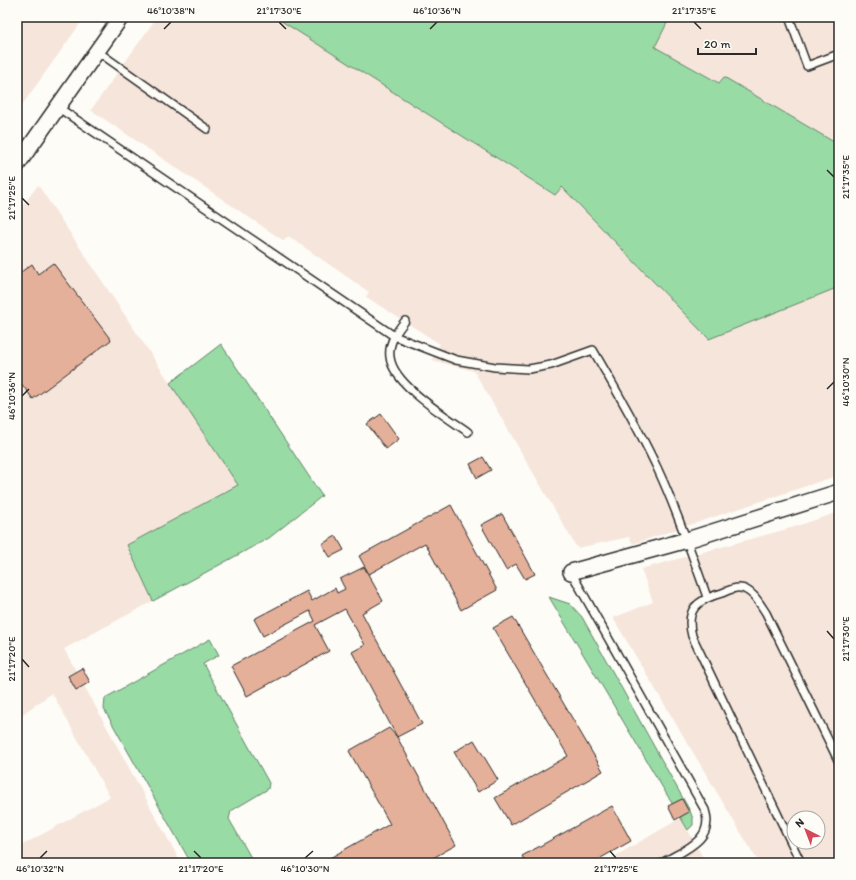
<svg xmlns="http://www.w3.org/2000/svg" width="856" height="880" font-family="Itim,sans-serif">
	<style>
		.built { fill: #f6e5db; fill-rule: evenodd }
		.green { fill: #99dba5; stroke: #628368 }
		.building { fill: #e5b09a; stroke: #2b2b2b }
		.lines { fill: none; stroke-linecap: round; stroke-linejoin: round }
		.service-casing { stroke: #2b2b2b; stroke-width: 10 }
		.minor-casing { stroke: #2b2b2b; stroke-width: 18 }
		.service { stroke: #fdfcf7; stroke-width: 7 }
		.minor { stroke: #fdfcf7; stroke-width: 15 }
		.ticks { fill: none; stroke: #2b2b2b; stroke-width: 1.5 }
		.neatline { fill: none; stroke: #2b2b2b; stroke-width: 1.5 }
		.ticks-label { font-size: 10px; text-anchor: middle; fill: #2b2b2b }
	</style>
	<rect width="100%" height="100%" fill="#fdfcf7"/>
	<filter id="ink" filterUnits="userSpaceOnUse"><feTurbulence type="fractalNoise" baseFrequency=".025" numOctaves="2"/><feDisplacementMap in="SourceGraphic" scale="8" xChannelSelector="R" yChannelSelector="G"/><feConvolveMatrix kernelMatrix="1 2 1 2 8 2 1 2 1" color-interpolation-filters="sRGB"/></filter>
	<g filter="url(#ink)">
		<path class="built" d="M 17,17 L 85,17 L 17,112 Z
			M 157,17 L 275,17 L 554,195 L 562,187 L 709,339 L 839,287 L 839,475 L 633,544 L 629,537 L 577,548 L 474,371 L 432,360 L 440,344 L 366,297 L 369,292 L 288,236 L 284,241 L 91,110 Z
			M 670,17 L 839,17 L 839,145 L 724,77 L 720,83 L 655,47 Z
			M 38,185 L 238,485 L 127,545 L 153,601 L 64,649 L 181,863 L 17,863 L 17,848 L 110,797 L 52,693 L 17,718 L 17,213 Z
			M 839,512 L 839,863 L 759,863 L 613,618 L 653,602 L 641,569 L 791,528 ZM 794,818 L 818,818 L 818,842 L 794,842 Z
			M 681,818 L 706,863 L 603,863 Z"/>
		<path class="green" d="M 275,17 L 670,17 L 655,47 L 719,83 L 724,77 L 839,145 L 839,287 L 709,339 L 562,187 L 555,195 Z
			M 221,344 L 322,496 L 269,538 L 153,601 L 127,545 L 238,485 L 170,383 Z
			M 549,597 L 570,604 L 582,617 L 690,811 L 693,819 L 693,825 L 688,830 Z
			M 210,639 L 219,655 L 203,664 L 269,783 L 268,789 L 231,811 L 229,819 L 254,863 L 191,863 L 104,709 L 105,698 Z"/>
		<path class="building" d="M 53,263 L 111,340 L 33,399 L 17,378 L 17,275 L 32,264 L 38,274 Z
			M 381,414 L 399,439 L 386,449 L 367,424 Z
			M 483,457 L 491,470 L 477,478 L 470,464 Z
			M 451,505 L 497,590 L 461,610 L 425,543 L 369,574 L 359,556 Z
			M 502,514 L 535,574 L 525,579 L 516,564 L 506,570 L 481,525 Z
			M 336,536 L 344,550 L 330,557 L 322,544 Z
			M 364,567 L 383,601 L 362,613 L 422,724 L 397,737 L 352,652 L 365,645 L 345,609 L 315,625 L 329,651 L 247,696 L 231,666 L 315,621 L 310,611 L 263,636 L 254,619 L 307,591 L 312,601 L 335,588 L 337,593 L 345,589 L 340,579 Z
			M 513,617 L 603,771 L 511,825 L 495,798 L 568,756 L 493,628 Z
			M 82,668 L 90,682 L 76,690 L 68,676 Z
			M 389,728 L 397,737 L 456,845 L 424,863 L 321,863 L 390,824 L 349,751 Z
			M 474,740 L 498,780 L 478,792 L 454,752 Z
			M 682,799 L 689,812 L 675,820 L 668,806 Z
			M 612,806 L 631,841 L 592,863 L 526,863 L 522,856 Z"/>
		<g class="lines">
			<g class="service-casing">
				<path id="service" d="M 789,17 L 807,66 L 839,54
					M 97,51 L 207,129
					M 59,108 L 394,336 L 456,360 L 495,367 L 529,369 L 551,365 L 593,350 C 616,390 640,430 659,472 C 678,513 692,555 707,597
					M 405,321 C 397,331 388,343 390,357 C 393,385 447,417 468,432
					M 571,572 L 705,810 C 715,840 684,850 662,863
					M 801,863 L 692,636 C 685,609 697,600 722,593 C 727,591 735,587 740,588 C 752,589 760,604 766,613 L 839,762"/>
			</g>
			<g class="minor-casing">
				<path id="minor" d="M 17,165 L 121,17
					M 571,572 L 687,540 L 839,492"/>
			</g>
			<use href="#service" class="service"/>
			<use href="#minor" class="minor"/>
		</g>
	</g>
	<path class="ticks" d="M 279,22 L 286,29M 694,22 L 701,29M 164,29 L 171,22M 430,29 L 437,22M 827,170 L 834,177M 22,198 L 29,205M 827,389 L 834,382M 22,396 L 29,389M 827,631 L 834,639M 22,659 L 29,667M 194,851 L 201,858M 610,851 L 616,858M 40,858 L 47,851M 305,858 L 313,851"/>
	<rect width="856" height="880" fill="none" stroke="#fdfcf7" stroke-width="44"/>
	<g transform="translate(806 830) rotate(318)"><circle r="19" fill="#fdfcf7" stroke="#a9a8a5"/>
	<path d="M0-3L7 15L0 10L-7 15Z" fill="#d1495b"/>
	<text y="-6" font-size="11" font-weight="bold" text-anchor="middle" fill="#2b2b2b">N</text>
	</g>
	<path d="M698 48v6h58v-6" fill="none" stroke="#2b2b2b" stroke-width="2"/>
	<text x="704" y="48" font-size="12" fill="#2b2b2b" stroke="#fdfcf7" stroke-width="3" paint-order="stroke">20 m</text>
	<rect x="22" y="22" width="812" height="836" class="neatline"/>
	<g class="ticks-label">
		<text x="171" y="14">46°10'38"N</text>
		<text x="279" y="14">21°17'30"E</text>
		<text x="437" y="14">46°10'36"N</text>
		<text x="694" y="14">21°17'35"E</text>
		<text transform="translate(845 177) rotate(-90)" y="4">21°17'35"E</text>
		<text transform="translate(11 198) rotate(-90)" y="4">21°17'25"E</text>
		<text transform="translate(845 382) rotate(-90)" y="4">46°10'30"N</text>
		<text transform="translate(11 396) rotate(-90)" y="4">46°10'36"N</text>
		<text transform="translate(845 639) rotate(-90)" y="4">21°17'30"E</text>
		<text transform="translate(11 659) rotate(-90)" y="4">21°17'20"E</text>
		<text x="40" y="872">46°10'32"N</text>
		<text x="201" y="872">21°17'20"E</text>
		<text x="305" y="872">46°10'30"N</text>
		<text x="616" y="872">21°17'25"E</text>
	</g>
</svg>
